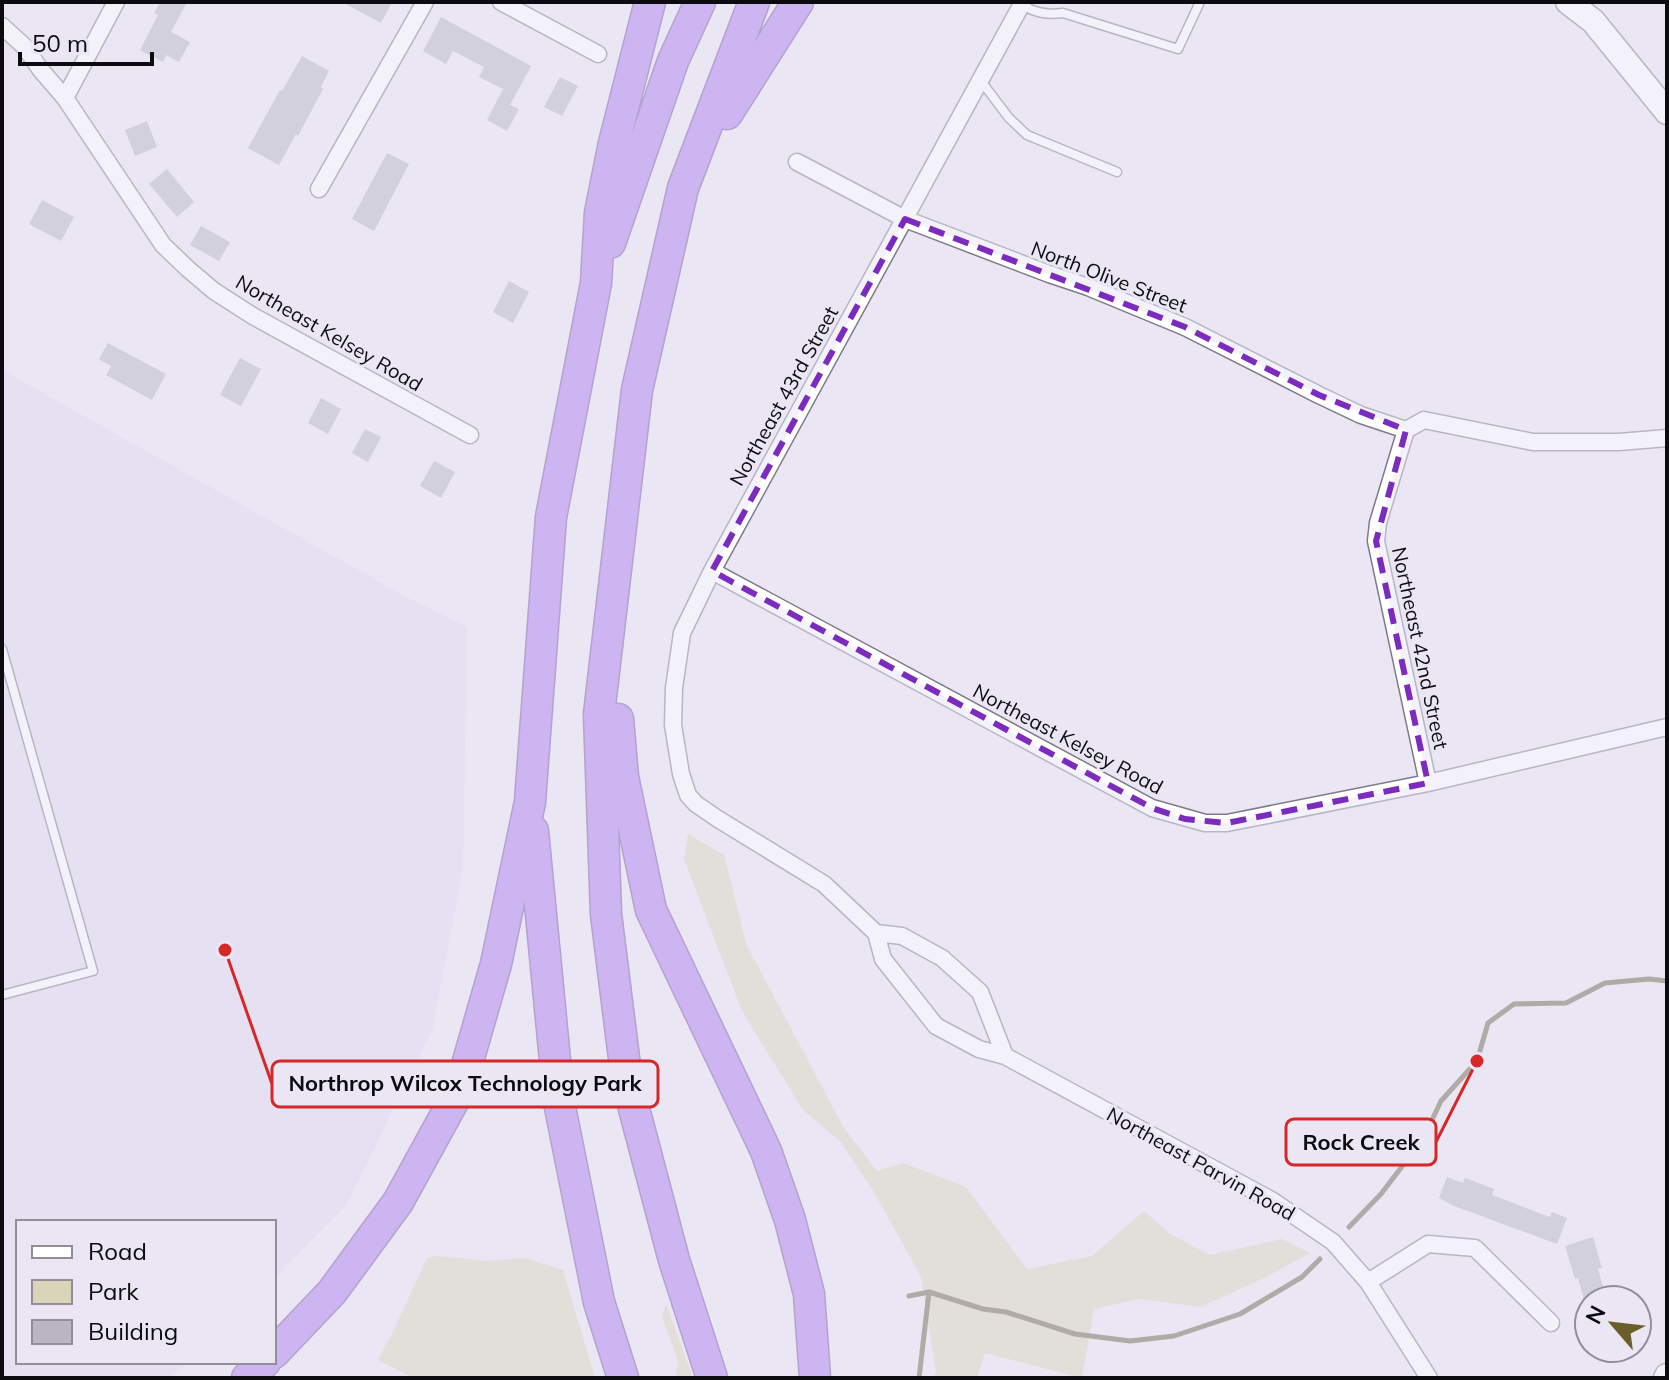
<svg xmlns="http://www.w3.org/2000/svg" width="1669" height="1380" font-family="Mulish,sans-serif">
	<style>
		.built { fill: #e1daf0 }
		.green { fill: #dad4b9 }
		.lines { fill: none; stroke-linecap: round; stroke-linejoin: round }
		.stream { stroke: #6b6449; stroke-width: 5 }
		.building { fill: #b9b5c3 }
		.lane-casing { stroke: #7e7a87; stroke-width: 11 }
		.street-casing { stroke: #7e7a87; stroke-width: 19 }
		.secondary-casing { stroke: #7e7a87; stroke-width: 27 }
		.highway-casing { stroke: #7153a0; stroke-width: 33 }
		.lane { stroke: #fff; stroke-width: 8 }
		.street { stroke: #fff; stroke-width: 16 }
		.secondary { stroke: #fff; stroke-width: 24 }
		.highway { stroke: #a87aee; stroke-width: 30 }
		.marked { fill: none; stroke: #7b2cbf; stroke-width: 6; stroke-dasharray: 16 10; stroke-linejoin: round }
		.labels { text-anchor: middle; stroke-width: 6; stroke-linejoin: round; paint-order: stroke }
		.street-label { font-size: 20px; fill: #0c0b10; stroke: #eae6f4 }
		.leader { fill: none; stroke: #d62828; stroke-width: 3 }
		.callout-dot { fill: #d62828; stroke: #eae6f4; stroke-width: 3 }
		.callout { fill: #eae6f4; stroke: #d62828; stroke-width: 3 }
		.callout-label { font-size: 22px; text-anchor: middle; font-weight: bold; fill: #0c0b10 }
	</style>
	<rect width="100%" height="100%" fill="#eae6f4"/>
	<path class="built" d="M 2,370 L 406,597 L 467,627 L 463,869 L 432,1031 L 346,1205 L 274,1279 L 274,1222 L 18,1222 L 18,1362 L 189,1362 L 169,1378 L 2,1378 Z"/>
	<path class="green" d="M 688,834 L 724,855 L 746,944 L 844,1128 L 877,1171 L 903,1163 L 966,1187 L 1027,1269 L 1092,1256 L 1144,1211 L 1170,1234 L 1210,1255 L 1282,1239 L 1310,1253 L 1268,1276 L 1201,1307 L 1139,1299 L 1094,1309 L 1082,1378 L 985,1353 L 977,1378 L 933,1378 L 936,1372 L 921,1277 L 874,1192 L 841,1142 L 803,1110 L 742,1011 L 684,859 Z
		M 437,1256 L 487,1261 L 524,1258 L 563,1270 L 595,1378 L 413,1378 L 378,1360 L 393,1332 L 427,1258 Z
		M 666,1304 L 693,1378 L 676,1378 L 678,1360 L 662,1317 Z"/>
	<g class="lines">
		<path class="stream" d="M 1349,1227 L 1381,1194 L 1423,1139 L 1441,1101 L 1477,1061 L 1488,1023 L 1514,1004 L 1566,1003 L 1605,983 L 1649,979 L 1667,981
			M 909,1296 L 929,1292 L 983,1309 L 1006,1312 L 1075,1334 L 1130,1341 L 1174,1336 L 1240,1314 L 1302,1277 L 1320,1259
			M 919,1378 L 929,1292"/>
	</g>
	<path class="building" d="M 160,2 L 187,2 L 171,32 L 190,42 L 179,62 L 166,55 L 163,62 L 140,50 L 158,15 L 154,13 Z
		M 342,2 L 392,2 L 381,23 Z
		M 441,17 L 531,66 L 510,105 L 519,109 L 507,131 L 487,120 L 503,89 L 479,77 L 484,67 L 453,51 L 446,64 L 423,51 Z
		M 302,56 L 329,71 L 321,87 L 323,89 L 298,136 L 296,134 L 279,165 L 248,148 L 280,90 L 282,91 Z
		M 560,77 L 578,86 L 562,116 L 544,107 Z
		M 147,121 L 157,147 L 135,156 L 125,130 Z
		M 387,153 L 409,164 L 374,231 L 352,219 Z
		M 167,169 L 194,202 L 177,217 L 149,184 Z
		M 42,200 L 74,217 L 61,241 L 29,224 Z
		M 201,226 L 230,242 L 219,261 L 190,245 Z
		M 509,281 L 529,292 L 513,323 L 493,312 Z
		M 108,343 L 166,374 L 152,400 L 106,375 L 111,366 L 99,359 Z
		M 240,358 L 261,369 L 241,406 L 220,395 Z
		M 321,398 L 341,409 L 328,434 L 308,423 Z
		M 365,429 L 381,437 L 368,462 L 352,453 Z
		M 434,461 L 455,472 L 441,498 L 420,486 Z
		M 1447,1177 L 1463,1183 L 1465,1178 L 1494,1189 L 1492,1195 L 1550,1217 L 1552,1212 L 1567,1218 L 1557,1244 L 1454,1206 L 1439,1198 Z
		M 1593,1237 L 1602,1268 L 1598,1269 L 1607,1300 L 1584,1300 L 1578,1278 L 1575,1279 L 1565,1246 Z"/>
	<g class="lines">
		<g class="lane-casing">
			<path id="lane" d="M 1021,5 C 1037,13 1046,15 1063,13 L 1178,49 L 1200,2
				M 981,81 L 1009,118 L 1027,135 L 1117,172
				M 2,649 L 93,971 L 2,995"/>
		</g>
		<g class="street-casing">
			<path id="street" d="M 501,2 L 598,54
				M 1023,2 L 712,571 L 682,633 L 674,688 L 673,725 L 681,774 L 688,795 L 696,804 L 718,819 L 824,884 L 876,933 L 883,959 L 936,1026 L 979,1049 L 1005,1056 L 1273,1201 L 1333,1242 L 1368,1282 L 1429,1378
				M 2,26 L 25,47 L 40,69 L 65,98 L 163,245 L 188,269 L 214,291 L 253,316 L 470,435
				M 65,98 L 116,2
				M 797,162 L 905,219 L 1049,274 L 1088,287 L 1185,327 L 1319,395 L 1361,415 L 1406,430
				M 319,189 L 425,2
				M 1406,430 L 1378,523 L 1376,541 L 1428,783
				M 1406,430 L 1424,420 L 1533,442 L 1619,442 L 1667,438
				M 712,571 L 1152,808 L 1205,823 L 1227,823 L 1428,783 L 1667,727
				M 876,933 L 902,936 L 942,958 L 980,992 L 1005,1056
				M 1368,1282 L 1428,1244 L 1475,1248 L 1551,1323"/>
		</g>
		<g class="secondary-casing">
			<path id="secondary" d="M 1568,2 L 1593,21 L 1667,112
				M 1666,1378 L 1667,1376"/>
		</g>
		<g class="highway-casing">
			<path id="highway" d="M 727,114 L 798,2
				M 610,243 L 673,61 L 700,2
				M 618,719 L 623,777 L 651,910 L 766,1151 L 790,1220 L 809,1294 L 815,1378
				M 533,831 L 559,1102 L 599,1302 L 623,1378
				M 274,1353 L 332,1292 L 398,1202 L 460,1089 L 496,964 L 530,802 L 551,517 L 596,283 L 600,213 L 614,143 L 650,2
				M 247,1378 L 265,1362
				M 712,1378 L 674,1260 L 627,1082 L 606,914 L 599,714 L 637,390 L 683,188 L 754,2"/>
		</g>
		<use href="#lane" class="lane"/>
		<use href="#street" class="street"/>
		<use href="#secondary" class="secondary"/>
		<use href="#highway" class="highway"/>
	</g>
	<path d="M0 0H1669V1380H0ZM 905,219 L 1185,327 L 1319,395 L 1406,430 L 1376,541 L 1428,783 L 1227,823 L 1185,819 L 1152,808 L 712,571 Z" fill="#eae6f4" fill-opacity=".55" fill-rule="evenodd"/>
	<path class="marked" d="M 905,219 L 1185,327 L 1319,395 L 1406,430 L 1376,541 L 1428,783 L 1227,823 L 1185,819 L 1152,808 L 712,571 Z"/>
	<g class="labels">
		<g class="street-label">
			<text transform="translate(1109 277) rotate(21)" y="7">North Olive Street</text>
			<text transform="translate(329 333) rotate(30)" y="7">Northeast Kelsey Road</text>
			<text transform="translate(784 396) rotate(-61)" y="7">Northeast 43rd Street</text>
			<text transform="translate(1420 648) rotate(78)" y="7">Northeast 42nd Street</text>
			<text transform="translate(1068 739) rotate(28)" y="7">Northeast Kelsey Road</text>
			<text transform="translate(1201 1164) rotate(29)" y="7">Northeast Parvin Road</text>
		</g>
	</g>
	<path class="leader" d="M225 950L272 1084M1477 1061L1436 1142"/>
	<g class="callout-dot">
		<circle cx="225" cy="950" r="8"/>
		<circle cx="1477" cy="1061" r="8"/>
	</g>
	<g class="callout">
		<rect x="272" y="1061" width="386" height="46" rx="8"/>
		<rect x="1286" y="1119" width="150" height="46" rx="8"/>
	</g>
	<g class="callout-label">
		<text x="465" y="1091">Northrop Wilcox Technology Park</text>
		<text x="1361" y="1150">Rock Creek</text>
	</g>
	<rect width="1669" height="1380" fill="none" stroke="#0c0b10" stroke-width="8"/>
	<rect x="16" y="1220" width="260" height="144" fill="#eae6f4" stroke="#918e99" stroke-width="2"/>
	<rect x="32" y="1246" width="40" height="12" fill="#ffffff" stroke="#918e99" stroke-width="2"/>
	<text x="88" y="1260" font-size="24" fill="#0c0b10">Road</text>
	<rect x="32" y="1280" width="40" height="24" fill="#dad4b9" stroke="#918e99" stroke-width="2"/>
	<text x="88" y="1300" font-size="24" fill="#0c0b10">Park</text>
	<rect x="32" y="1320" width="40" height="24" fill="#b9b5c3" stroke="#918e99" stroke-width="2"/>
	<text x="88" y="1340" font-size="24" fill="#0c0b10">Building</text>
	<g transform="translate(1613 1324) rotate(298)"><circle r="38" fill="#eae6f4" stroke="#918e99" stroke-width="2"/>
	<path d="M0-6L14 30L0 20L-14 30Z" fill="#6a5e2b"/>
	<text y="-12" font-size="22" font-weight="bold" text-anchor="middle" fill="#0c0b10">N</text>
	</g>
	<path d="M20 52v12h132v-12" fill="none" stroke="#0c0b10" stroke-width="4"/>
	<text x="32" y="52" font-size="24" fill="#0c0b10" stroke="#eae6f4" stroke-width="6" paint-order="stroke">50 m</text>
</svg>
